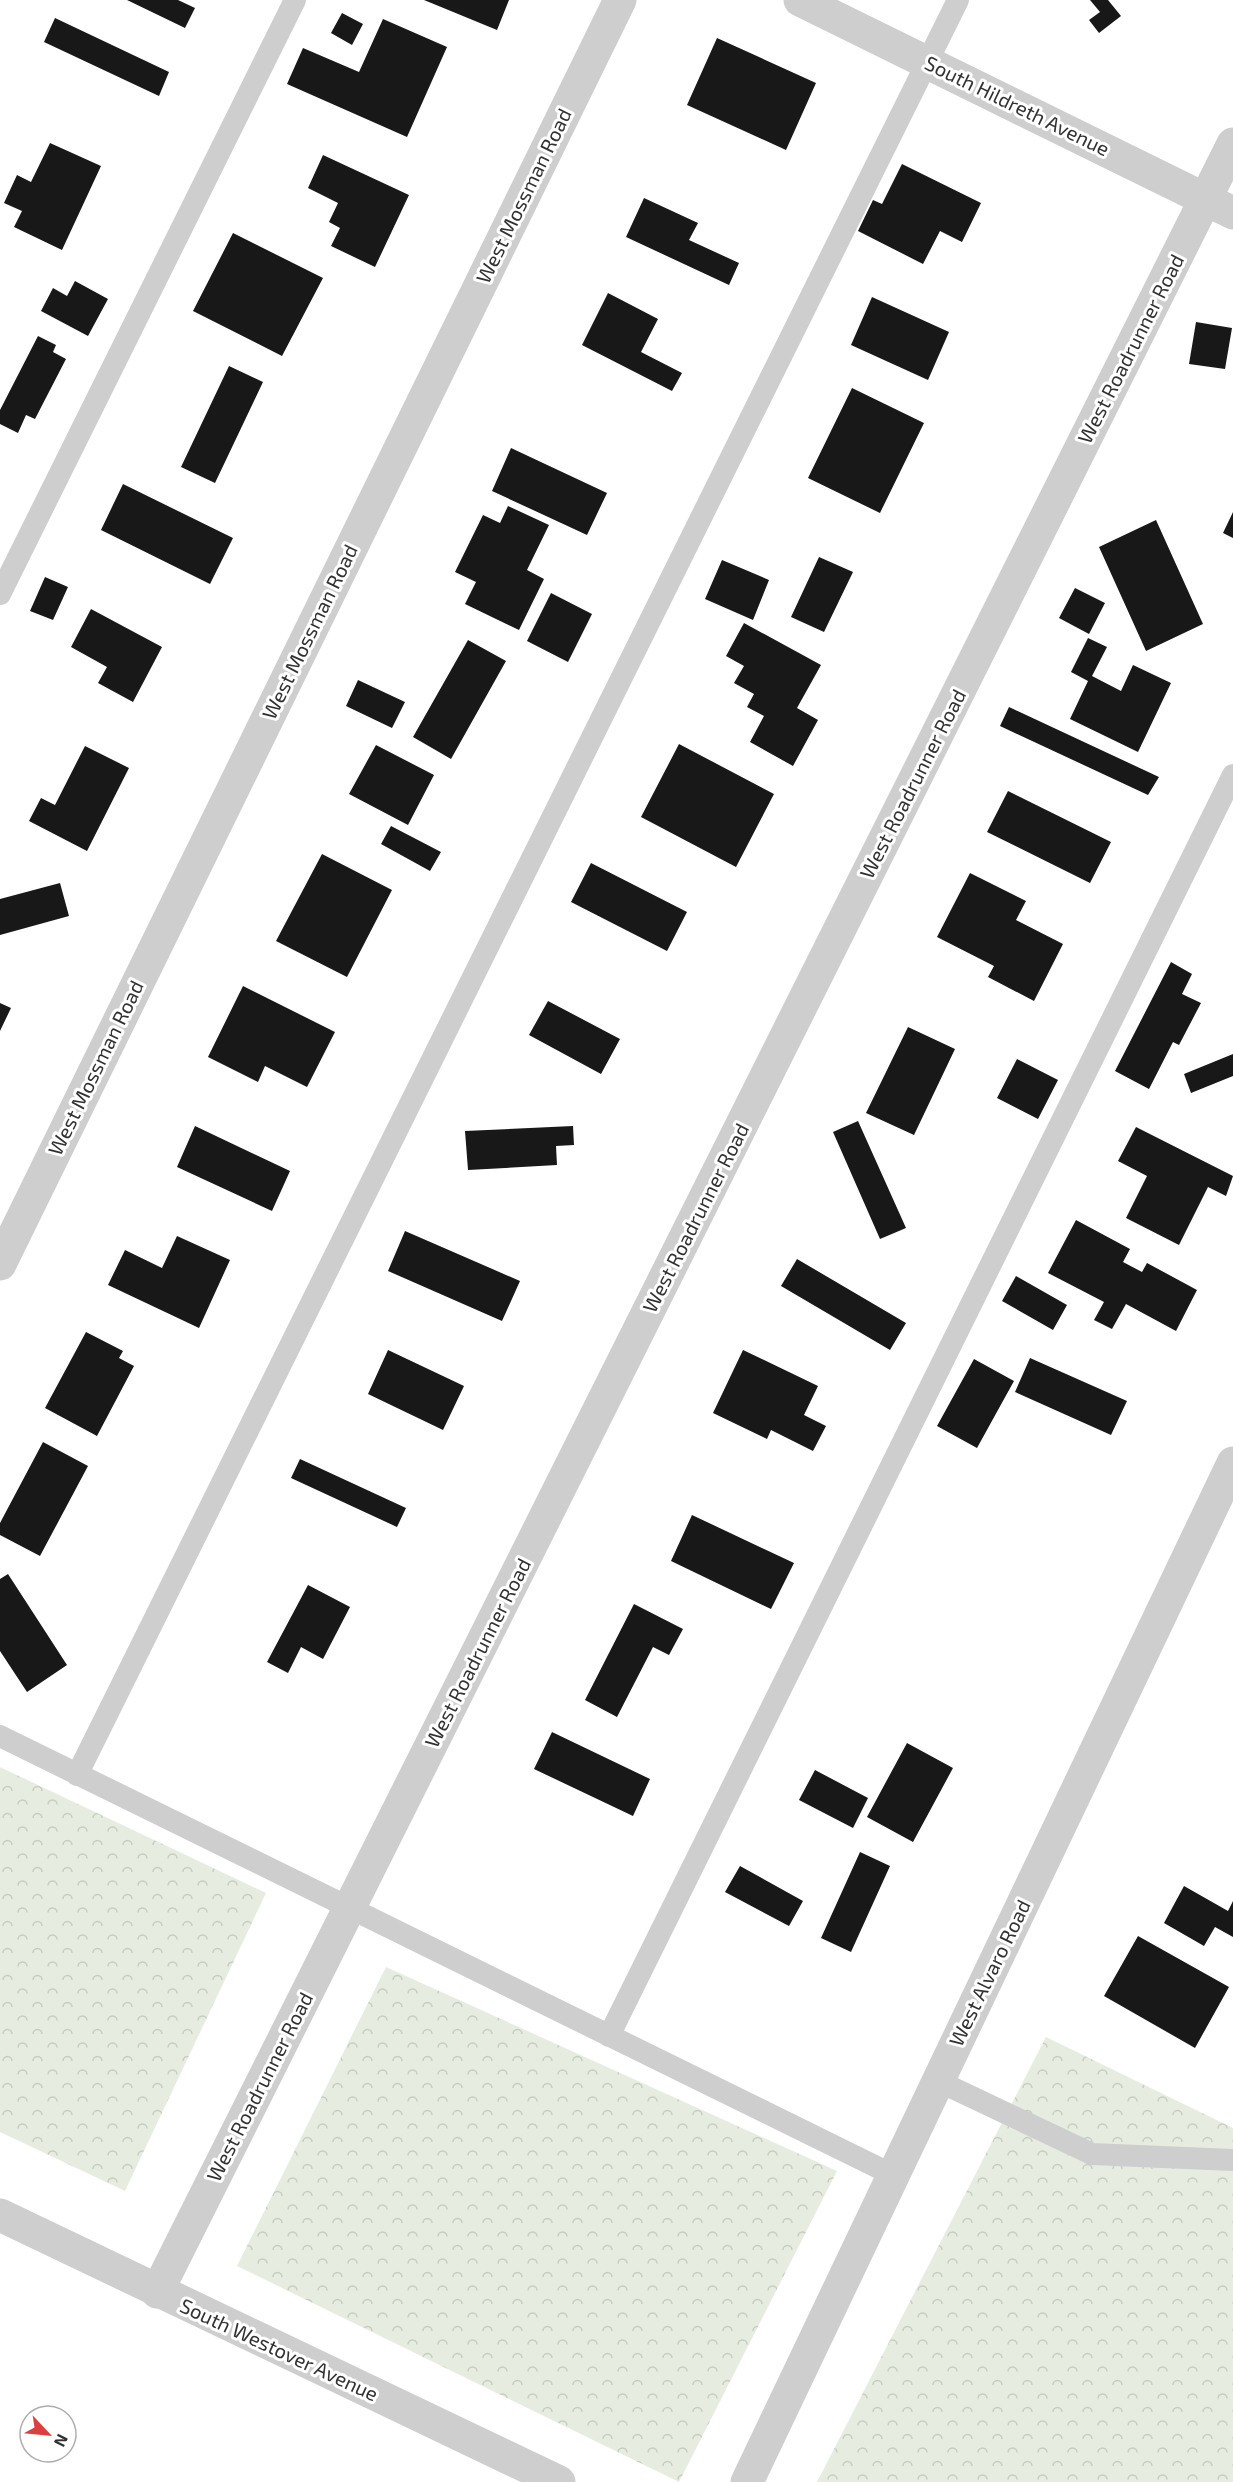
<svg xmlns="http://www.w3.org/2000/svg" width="1233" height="2482" font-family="'Exo 2',sans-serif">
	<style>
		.park { fill: url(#park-crowns) }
		.building { fill: #181818 }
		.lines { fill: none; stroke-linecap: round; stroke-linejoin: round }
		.service { stroke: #cecece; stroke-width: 22 }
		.minor { stroke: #cecece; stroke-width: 33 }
		.tertiary { stroke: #cecece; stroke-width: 33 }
		.labels { text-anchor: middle; stroke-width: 6; stroke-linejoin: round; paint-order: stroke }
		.street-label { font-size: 20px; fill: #313131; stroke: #fff }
	</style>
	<defs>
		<pattern id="park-crowns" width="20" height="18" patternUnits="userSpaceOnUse" patternTransform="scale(1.5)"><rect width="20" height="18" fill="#e6ede0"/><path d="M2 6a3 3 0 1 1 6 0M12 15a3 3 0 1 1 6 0" fill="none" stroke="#c6ccc1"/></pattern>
	</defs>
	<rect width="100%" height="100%" fill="#fff"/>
	<path class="park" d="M 0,1767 L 266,1893 L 125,2191 L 0,2132 Z
		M 386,1967 L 837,2171 L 679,2482 L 237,2266 Z
		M 1046,2037 L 1233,2128 L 1233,2482 L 817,2482 Z"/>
	<path class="building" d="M 127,0 L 178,0 L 195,8 L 185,28 Z
		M 424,0 L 509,0 L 497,30 Z
		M 1090,0 L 1108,0 L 1121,16 L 1099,33 L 1089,20 L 1100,12 Z
		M 342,13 L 363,24 L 352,45 L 331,33 Z
		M 55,18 L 169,72 L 159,96 L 44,42 Z
		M 383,19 L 447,47 L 407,137 L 287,84 L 303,48 L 359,72 Z
		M 717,38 L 816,83 L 786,150 L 687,105 Z
		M 50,143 L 101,166 L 62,250 L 14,227 L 22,211 L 4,203 L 17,175 L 31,182 Z
		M 323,155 L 409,195 L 375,267 L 331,246 L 340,228 L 329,222 L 338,203 L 308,188 Z
		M 902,164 L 981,203 L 962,242 L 940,231 L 923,264 L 858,231 L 873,200 L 882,204 Z
		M 644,198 L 698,223 L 689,240 L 739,263 L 729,285 L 626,237 Z
		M 233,233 L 323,278 L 282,356 L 193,311 Z
		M 75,281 L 108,299 L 88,336 L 41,311 L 53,288 L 67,296 Z
		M 608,293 L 658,319 L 641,352 L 682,373 L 672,391 L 582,345 Z
		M 872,297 L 949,332 L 928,380 L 851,345 Z
		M 1196,322 L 1232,328 L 1225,369 L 1189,364 Z
		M 38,336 L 56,345 L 53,352 L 66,359 L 35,419 L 26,415 L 18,433 L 0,424 L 0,410 Z
		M 229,366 L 263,382 L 215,483 L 181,467 Z
		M 852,388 L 924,423 L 880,513 L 808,478 Z
		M 511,448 L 607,493 L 587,535 L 492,491 Z
		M 123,484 L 233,538 L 210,584 L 101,530 Z
		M 508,506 L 549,525 L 527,570 L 544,579 L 519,630 L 465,604 L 476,582 L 455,572 L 483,515 L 500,523 Z
		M 1233,512 L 1233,538 L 1223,533 Z
		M 1156,520 L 1203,624 L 1146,651 L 1099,547 Z
		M 819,557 L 853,572 L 824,632 L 791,617 Z
		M 722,560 L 769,580 L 753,620 L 705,599 Z
		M 45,577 L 68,587 L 53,620 L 30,611 Z
		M 1075,588 L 1105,603 L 1089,634 L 1059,618 Z
		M 551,593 L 592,614 L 568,662 L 527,641 Z
		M 91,609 L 162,647 L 133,702 L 98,683 L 107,667 L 71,647 Z
		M 744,623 L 821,665 L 797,708 L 818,720 L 793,766 L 750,742 L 764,716 L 747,707 L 754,694 L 734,683 L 744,666 L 726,656 Z
		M 1088,638 L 1107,647 L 1092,676 L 1121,691 L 1133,665 L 1171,683 L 1138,752 L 1070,719 L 1088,681 L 1071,672 Z
		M 468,640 L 506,661 L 451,759 L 413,737 Z
		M 358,680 L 405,702 L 392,728 L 346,706 Z
		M 1009,707 L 1159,777 L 1148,795 L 1000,726 Z
		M 679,744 L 774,794 L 736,867 L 641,817 Z
		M 376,745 L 434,775 L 408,825 L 349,794 Z
		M 85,746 L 129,768 L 87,851 L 29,821 L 41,798 L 55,805 Z
		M 1008,791 L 1111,842 L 1090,883 L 987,832 Z
		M 391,826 L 441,852 L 430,871 L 381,844 Z
		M 322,854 L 392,890 L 347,977 L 276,941 Z
		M 591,863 L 687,912 L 667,951 L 571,902 Z
		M 970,873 L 1026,901 L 1016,920 L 1063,944 L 1034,1001 L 988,977 L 994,966 L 937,937 Z
		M 60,883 L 69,916 L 0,935 L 0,899 Z
		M 1171,962 L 1192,974 L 1182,994 L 1201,1003 L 1179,1045 L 1173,1042 L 1149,1089 L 1115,1071 Z
		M 243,986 L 335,1032 L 307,1087 L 265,1066 L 258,1082 L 208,1057 Z
		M 548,1001 L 620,1039 L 601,1074 L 529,1035 Z
		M 0,1003 L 11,1008 L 0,1031 Z
		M 908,1027 L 955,1049 L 914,1135 L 866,1113 Z
		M 1233,1054 L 1233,1076 L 1191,1093 L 1184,1074 Z
		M 1017,1059 L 1058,1080 L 1038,1119 L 997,1098 Z
		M 858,1121 L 906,1228 L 880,1239 L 833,1132 Z
		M 195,1126 L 290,1171 L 272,1211 L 177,1167 Z
		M 573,1126 L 574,1145 L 556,1146 L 557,1165 L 468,1170 L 465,1131 Z
		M 1136,1127 L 1233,1176 L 1226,1196 L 1208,1187 L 1179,1245 L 1126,1218 L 1147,1176 L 1118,1161 Z
		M 1076,1220 L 1130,1249 L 1123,1262 L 1142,1272 L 1147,1263 L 1197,1290 L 1176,1331 L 1126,1304 L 1112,1329 L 1094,1320 L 1104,1302 L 1048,1273 Z
		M 405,1231 L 520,1281 L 502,1321 L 388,1271 Z
		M 177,1236 L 230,1260 L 199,1328 L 108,1285 L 125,1250 L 162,1268 Z
		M 797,1259 L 906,1323 L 890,1350 L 781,1286 Z
		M 1016,1276 L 1067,1305 L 1053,1330 L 1002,1301 Z
		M 86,1332 L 123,1351 L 119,1358 L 134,1366 L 97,1436 L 45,1408 Z
		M 388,1350 L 464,1386 L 443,1430 L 368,1394 Z
		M 743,1350 L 818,1386 L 804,1415 L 826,1426 L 813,1451 L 771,1430 L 767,1439 L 713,1413 Z
		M 1030,1358 L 1127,1401 L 1111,1435 L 1015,1392 Z
		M 974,1359 L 1014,1381 L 977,1448 L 937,1426 Z
		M 43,1442 L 88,1466 L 40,1556 L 0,1535 L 0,1523 Z
		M 300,1459 L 406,1508 L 397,1527 L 291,1478 Z
		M 692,1515 L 794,1563 L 771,1609 L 671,1561 Z
		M 8,1574 L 67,1665 L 27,1692 L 0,1651 L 0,1579 Z
		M 308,1585 L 350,1607 L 323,1659 L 301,1647 L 288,1673 L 267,1662 Z
		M 634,1604 L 683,1629 L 669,1655 L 653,1647 L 617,1717 L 585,1700 Z
		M 552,1732 L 650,1779 L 633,1816 L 534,1769 Z
		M 907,1743 L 953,1768 L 913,1842 L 867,1817 Z
		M 815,1770 L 868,1798 L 853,1828 L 799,1800 Z
		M 860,1852 L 890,1866 L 851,1952 L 821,1938 Z
		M 740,1866 L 803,1901 L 789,1926 L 725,1892 Z
		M 1184,1886 L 1228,1911 L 1233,1901 L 1233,1937 L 1215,1927 L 1204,1946 L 1164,1923 Z
		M 1138,1936 L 1229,1987 L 1195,2048 L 1104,1996 Z"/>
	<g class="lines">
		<path class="service" d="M 0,594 L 295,0
			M 0,1736 L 893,2175
			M 77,1775 L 958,0
			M 609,2036 L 1233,775
			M 938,2081 L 1092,2154 L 1233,2160"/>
		<path class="minor" d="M 800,0 L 1233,213
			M 0,1264 L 620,0
			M 157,2292 L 1233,144
			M 747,2482 L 1233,1463"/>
		<path class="tertiary" d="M 0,2215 L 559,2482"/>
	</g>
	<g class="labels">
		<g class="street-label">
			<text transform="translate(1017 106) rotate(26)" y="7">South Hildreth Avenue</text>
			<text transform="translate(524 196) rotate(-64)" y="7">West Mossman Road</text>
			<text transform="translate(1131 349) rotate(-63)" y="7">West Roadrunner Road</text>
			<text transform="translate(310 632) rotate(-64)" y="7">West Mossman Road</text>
			<text transform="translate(913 784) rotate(-63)" y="7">West Roadrunner Road</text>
			<text transform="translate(96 1068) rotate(-64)" y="7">West Mossman Road</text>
			<text transform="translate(696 1218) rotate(-63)" y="7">West Roadrunner Road</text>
			<text transform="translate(478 1653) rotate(-63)" y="7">West Roadrunner Road</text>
			<text transform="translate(990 1973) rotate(-64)" y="7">West Alvaro Road</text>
			<text transform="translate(260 2087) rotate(-63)" y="7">West Roadrunner Road</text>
			<text transform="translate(279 2350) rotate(25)" y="7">South Westover Avenue</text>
		</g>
	</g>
	<g transform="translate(48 2434) rotate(116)"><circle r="28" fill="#ffffff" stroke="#adadad" stroke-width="1.5"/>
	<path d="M0-4.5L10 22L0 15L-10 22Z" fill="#dc3f3f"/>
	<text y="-9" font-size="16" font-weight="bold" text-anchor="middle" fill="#313131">N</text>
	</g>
</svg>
